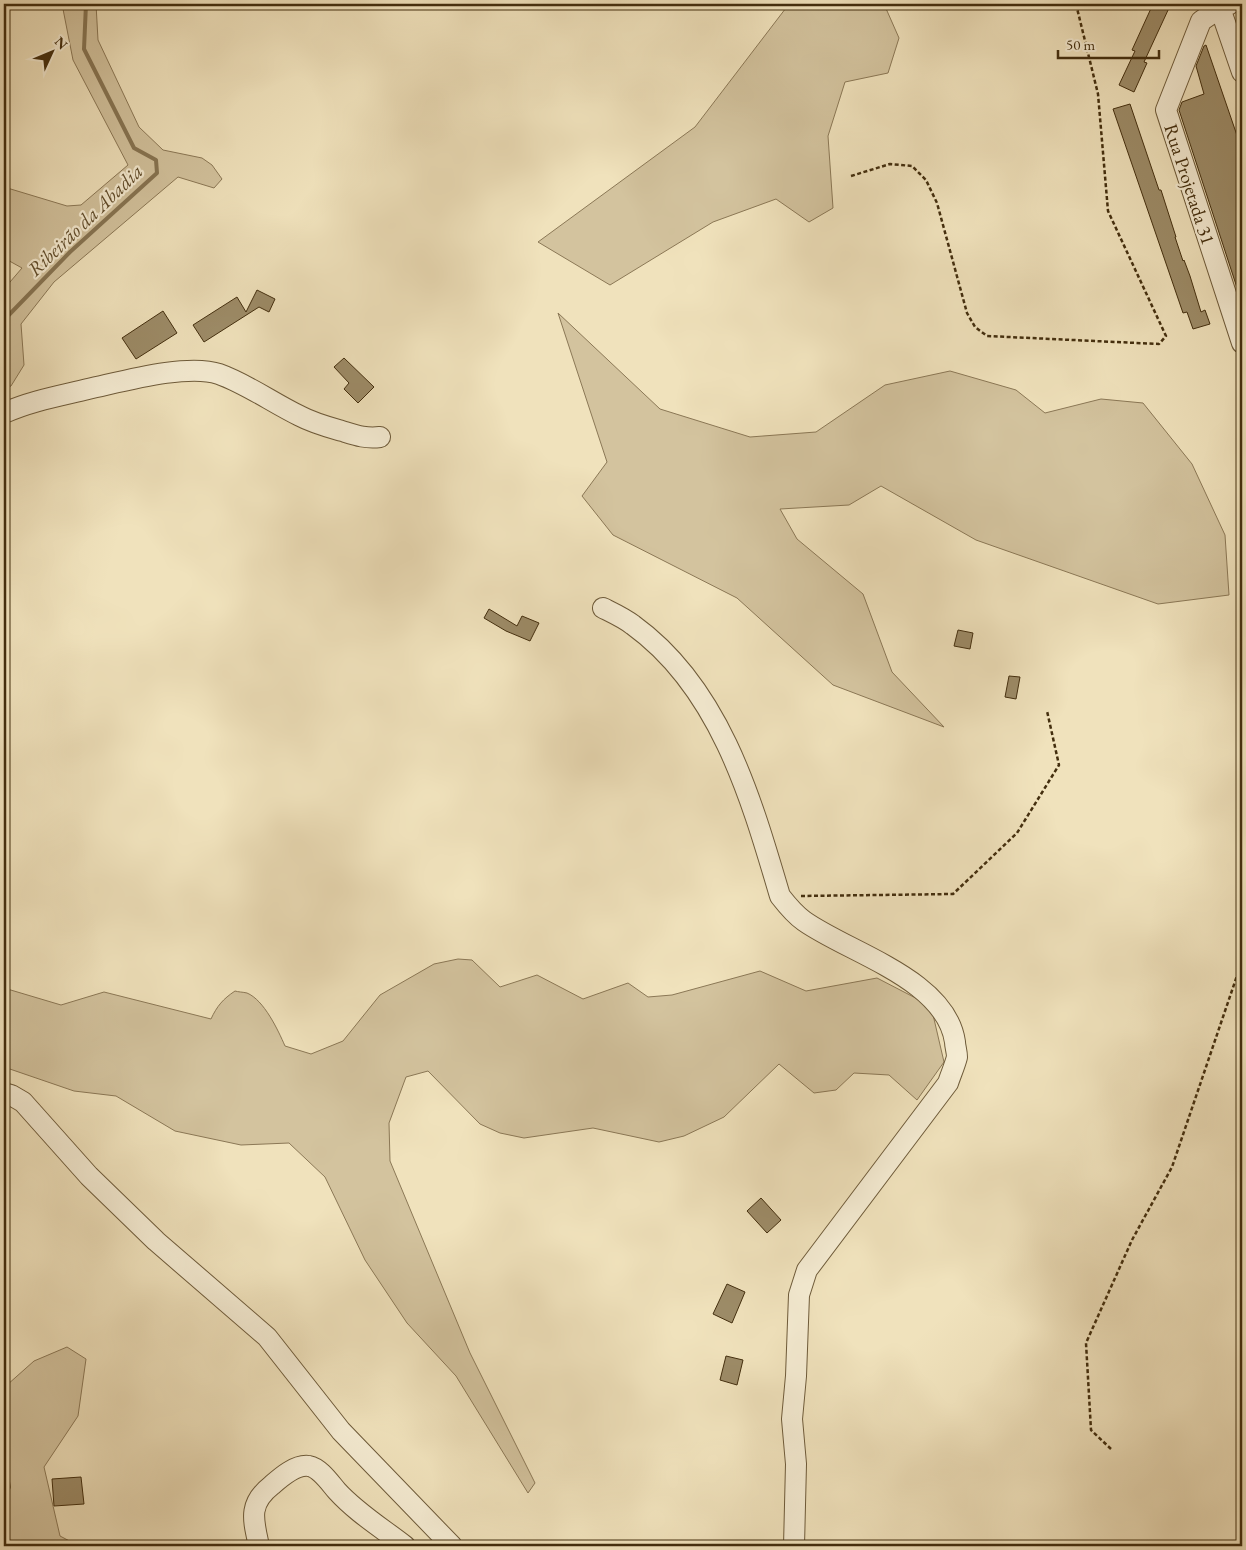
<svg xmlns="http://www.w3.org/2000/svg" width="1246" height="1550" font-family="'EB Garamond',serif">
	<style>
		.green { fill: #d3c39e; stroke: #8b7856 }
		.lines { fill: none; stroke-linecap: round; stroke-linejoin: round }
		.stream { stroke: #877553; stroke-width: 4 }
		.building { fill: #9d8c68; stroke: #432e0e }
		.minor-casing { stroke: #6e5b3a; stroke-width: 22 }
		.path { stroke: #432e0e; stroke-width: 2.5; stroke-dasharray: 4 2.5; stroke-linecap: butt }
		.minor { stroke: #f5ecd3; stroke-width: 20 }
		.labels { text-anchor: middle; stroke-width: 4.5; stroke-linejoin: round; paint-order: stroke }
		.street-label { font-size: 19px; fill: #432e0e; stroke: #f5ecd3 }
		.water-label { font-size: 20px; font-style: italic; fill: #604c2b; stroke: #f5ecd3 }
	</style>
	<rect width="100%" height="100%" fill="#f0e2bc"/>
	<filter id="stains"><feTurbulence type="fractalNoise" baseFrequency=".004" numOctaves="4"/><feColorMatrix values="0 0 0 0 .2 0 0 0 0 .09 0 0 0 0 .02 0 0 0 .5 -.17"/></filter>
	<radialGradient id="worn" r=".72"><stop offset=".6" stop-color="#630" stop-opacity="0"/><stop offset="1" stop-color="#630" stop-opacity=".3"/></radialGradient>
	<path class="green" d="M 62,4 L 96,4 L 98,40 L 139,127 L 163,150 L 202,158 L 212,165 L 222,179 L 214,188 L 178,177 L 54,282 L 21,324 L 24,365 L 11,386 L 4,389 L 4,289 L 22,268 L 4,258 L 4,187 L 67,206 L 81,205 L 128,165 L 73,60 Z
		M 789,4 L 884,4 L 899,38 L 888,73 L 845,82 L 828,136 L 833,208 L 809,222 L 776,199 L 713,222 L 610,285 L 538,242 L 695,127 Z
		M 558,313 L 660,409 L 750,437 L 816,432 L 885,385 L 950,371 L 1016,390 L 1045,413 L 1101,399 L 1143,403 L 1192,464 L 1225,535 L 1229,595 L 1158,604 L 976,540 L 881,486 L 849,505 L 780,509 L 797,539 L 863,594 L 892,672 L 944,727 L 833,685 L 737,598 L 613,535 L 582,496 L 607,462 Z
		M 458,959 L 472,960 L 500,987 L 537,975 L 583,999 L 628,983 L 648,997 L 672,995 L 760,971 L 806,991 L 877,978 L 931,1006 L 944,1062 L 917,1100 L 889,1075 L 854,1073 L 836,1090 L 814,1093 L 779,1064 L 724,1117 L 684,1136 L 659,1142 L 593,1128 L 524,1138 L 500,1133 L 480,1124 L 428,1071 L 406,1077 L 389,1123 L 390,1161 L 470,1353 L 535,1483 L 528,1493 L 456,1376 L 407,1323 L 365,1260 L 325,1177 L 289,1143 L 241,1145 L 175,1131 L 116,1096 L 74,1091 L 4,1067 L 4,988 L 61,1005 L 104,992 L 211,1019 C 217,1006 223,999 235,991 C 238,992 243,992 247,993 C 264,1000 278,1030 285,1046 L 311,1054 L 343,1041 L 380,995 L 434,964 Z
		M 67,1347 L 86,1359 L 78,1416 L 44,1467 L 60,1536 L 79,1546 L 4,1546 L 4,1383 L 7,1385 L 34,1361 Z"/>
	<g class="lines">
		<path class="stream" d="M 4,320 L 70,252 L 157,173 L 156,160 L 134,148 L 84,49 L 86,4
			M 4,1461 L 9,1487 L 4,1497"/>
	</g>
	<path class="building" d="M 1153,4 L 1159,4 L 1169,8 L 1144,62 L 1147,63 L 1134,92 L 1119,85 L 1135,51 L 1132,50 Z
		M 1206,45 L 1242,150 L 1242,303 L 1179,110 L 1182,102 L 1204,94 L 1196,66 L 1204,46 Z
		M 1130,104 L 1159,190 L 1161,190 L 1176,237 L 1175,237 L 1183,261 L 1184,260 L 1190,276 L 1201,312 L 1205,310 L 1210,324 L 1193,329 L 1187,312 L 1183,313 L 1113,109 Z
		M 257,290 L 275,299 L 269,312 L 259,307 L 204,342 L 193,325 L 237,297 L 246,312 Z
		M 163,311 L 177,333 L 136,359 L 122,338 Z
		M 344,358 L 374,387 L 358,403 L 344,389 L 349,383 L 334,367 Z
		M 489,609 L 517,626 L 522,616 L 539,623 L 530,641 L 506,631 L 484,618 Z
		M 958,630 L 973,633 L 970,649 L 954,646 Z
		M 1009,676 L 1020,677 L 1016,699 L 1005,697 Z
		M 761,1198 L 781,1220 L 767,1233 L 747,1211 Z
		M 727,1284 L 745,1292 L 732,1323 L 713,1314 Z
		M 726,1356 L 743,1360 L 737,1385 L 720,1380 Z
		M 81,1477 L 84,1504 L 54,1506 L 52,1479 Z"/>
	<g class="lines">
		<g class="minor-casing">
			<path id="minor" d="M 1230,4 L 1220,8 L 1201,21 L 1166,110 L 1242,343
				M 1220,8 L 1242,72
				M 4,413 C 31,401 59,396 88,389 C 121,382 187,363 219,374 C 247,384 273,403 300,416 C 313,423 328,427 342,431 C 355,435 366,439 380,437
				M 603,608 C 613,613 624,618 633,625 C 720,688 751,798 780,896 C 787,905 794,914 804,921 C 849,953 946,979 955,1042 C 955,1046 957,1052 957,1057 C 955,1065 951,1074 948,1083 L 807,1270 L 799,1295 L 796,1376 L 792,1419 L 796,1464 L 794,1546
				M 4,1093 L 11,1095 L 23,1102 L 89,1176 L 156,1241 L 267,1337 L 341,1431 L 452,1546
				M 259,1546 C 253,1519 248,1504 272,1485 C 281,1477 296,1464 309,1466 C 320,1468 330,1483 337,1491 C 357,1513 382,1528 405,1546"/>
		</g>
		<path class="path" d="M 851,176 L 890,164 L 912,166 L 926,180 L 937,203 L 967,313 L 975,327 L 987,336 L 1159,344 L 1166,336 L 1108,211 L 1098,94 L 1076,4
			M 801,896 L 953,894 L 1017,833 L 1059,765 L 1047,711
			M 1111,1449 L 1091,1430 L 1086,1343 L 1132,1240 L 1172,1167 L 1242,961"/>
		<use href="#minor" class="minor"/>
	</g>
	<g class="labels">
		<g class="street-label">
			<text transform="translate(1190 184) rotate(72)" y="7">Rua Projetada 31</text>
		</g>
		<g class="water-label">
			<text transform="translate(85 220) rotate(-44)" y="7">Ribeirão da Abadia</text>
		</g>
	</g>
	<rect width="1246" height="1550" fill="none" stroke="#f0e2bc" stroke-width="20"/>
	<rect x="5" y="5" width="1236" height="1540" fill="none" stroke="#432e0e" stroke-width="2.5"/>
	<rect x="10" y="10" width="1226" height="1530" fill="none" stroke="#432e0e"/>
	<g transform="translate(52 52) rotate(46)" stroke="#f5ecd3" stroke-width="4" paint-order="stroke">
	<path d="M0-4L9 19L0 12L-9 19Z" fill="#432e0e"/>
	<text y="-8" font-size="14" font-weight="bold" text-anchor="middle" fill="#432e0e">N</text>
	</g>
	<path d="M1058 50v8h101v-8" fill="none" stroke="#432e0e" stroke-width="2.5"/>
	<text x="1066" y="50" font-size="15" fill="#432e0e" stroke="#f5ecd3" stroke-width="4" paint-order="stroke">50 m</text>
	<rect width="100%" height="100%" filter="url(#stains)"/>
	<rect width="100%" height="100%" fill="url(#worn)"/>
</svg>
